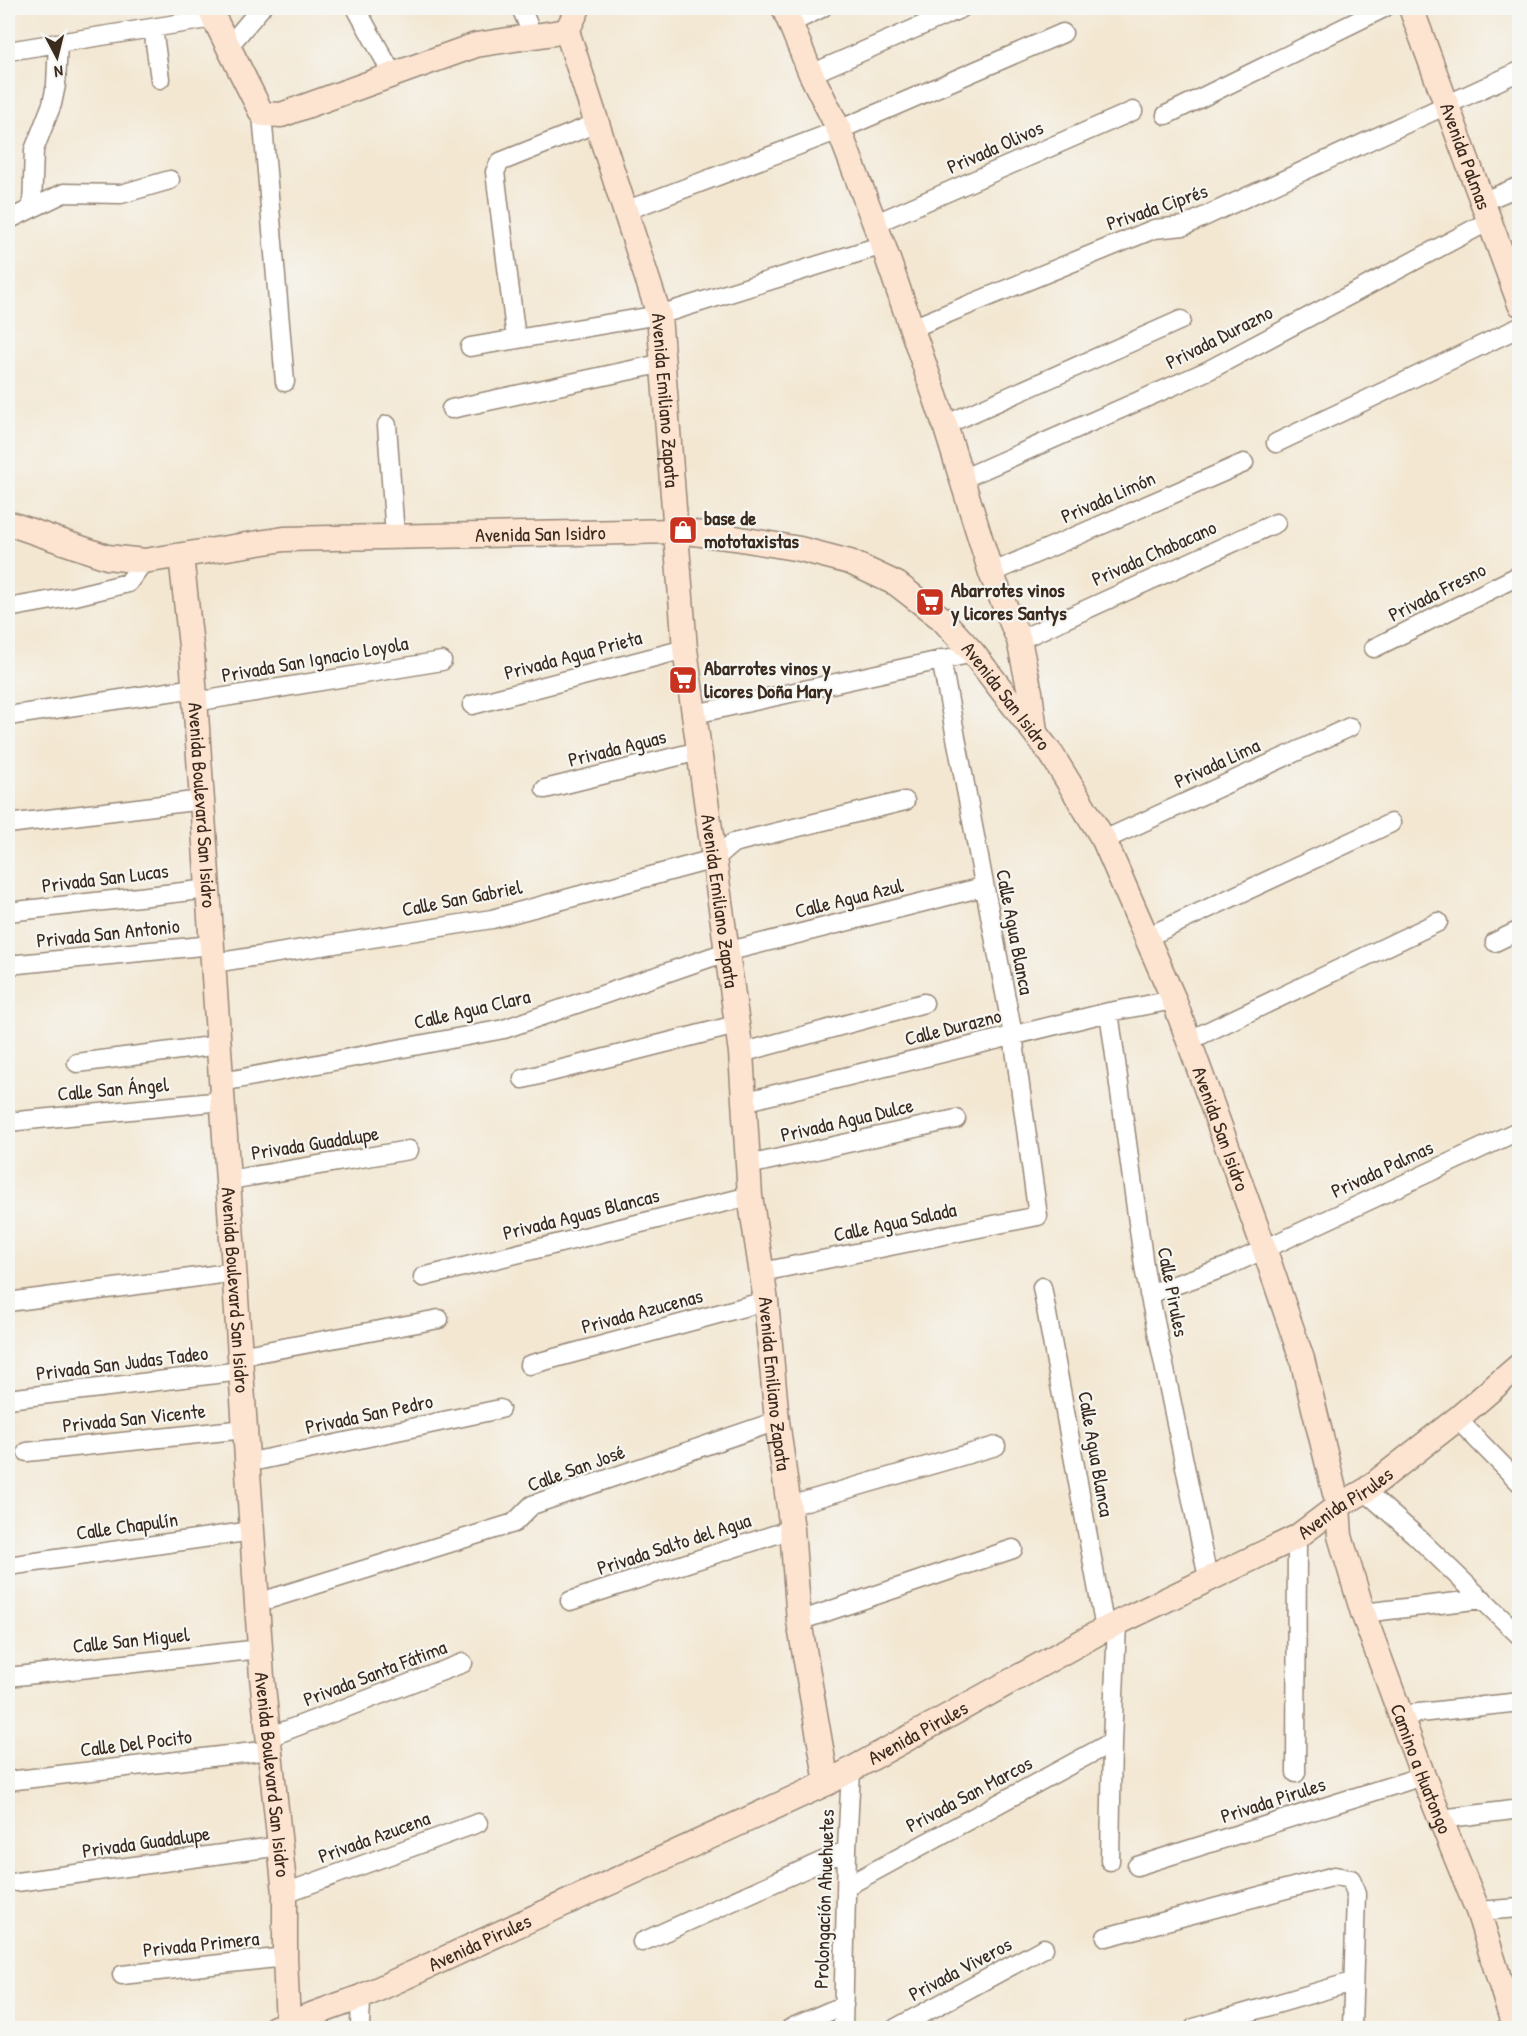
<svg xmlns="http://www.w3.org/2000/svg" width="1527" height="2036" font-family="'Patrick Hand',sans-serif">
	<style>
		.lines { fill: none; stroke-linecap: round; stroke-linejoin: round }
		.minor-casing { stroke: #978878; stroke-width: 21 }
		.secondary-casing { stroke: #978878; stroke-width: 27 }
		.minor { stroke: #fff; stroke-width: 18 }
		.secondary { stroke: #fde4d1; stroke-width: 24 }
		.labels { text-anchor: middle; stroke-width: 4.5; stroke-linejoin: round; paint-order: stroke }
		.street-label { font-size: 20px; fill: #3b2a1e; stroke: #f6f6f2 }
		.poi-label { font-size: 20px; font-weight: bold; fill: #3b2a1e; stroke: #f6f6f2; text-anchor: start }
	</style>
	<rect width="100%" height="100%" fill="#f6f6f2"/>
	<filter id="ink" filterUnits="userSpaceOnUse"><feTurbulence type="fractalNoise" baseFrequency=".0167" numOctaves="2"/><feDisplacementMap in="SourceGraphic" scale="12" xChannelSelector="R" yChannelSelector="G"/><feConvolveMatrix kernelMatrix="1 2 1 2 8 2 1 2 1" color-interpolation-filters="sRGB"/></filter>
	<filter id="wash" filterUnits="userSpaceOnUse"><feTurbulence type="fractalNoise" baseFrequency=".008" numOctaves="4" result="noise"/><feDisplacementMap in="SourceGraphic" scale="24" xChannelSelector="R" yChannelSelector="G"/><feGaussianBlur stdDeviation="1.35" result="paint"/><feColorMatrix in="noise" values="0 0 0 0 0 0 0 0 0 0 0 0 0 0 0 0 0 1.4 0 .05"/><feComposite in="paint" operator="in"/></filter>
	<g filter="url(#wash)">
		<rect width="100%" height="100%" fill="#f3e7d2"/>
	</g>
	<g filter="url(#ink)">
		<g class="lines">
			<g class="minor-casing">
				<path id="minor" d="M 356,8 L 393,75
					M 521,8 L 533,36
					M 791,23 L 822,8
					M 153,28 L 160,79
					M 228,47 L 261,8
					M 8,51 L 214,18
					M 811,74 L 962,8
					M 262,114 L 285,382
					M 1166,115 L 1384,8
					M 1482,202 L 1520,186
					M 32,208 L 34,150 L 52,104 L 56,85 L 58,43
					M 625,211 L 839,130 L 1063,33
					M 8,220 L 64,193 L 121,194 L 170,180
					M 874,224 L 1133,111
					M 912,328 L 1154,229 L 1184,226 L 1520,71
					M 516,339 L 495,172 L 500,162 L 597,123
					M 470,347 L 659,315 L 883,245
					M 451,409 L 664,363
					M 387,425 L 395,536
					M 945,425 L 1181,320
					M 1276,443 L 1520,327
					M 962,479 L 1209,370 L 1489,221
					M 991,573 L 1244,463
					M 8,608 L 75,596 L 128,583 L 144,561
					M 1019,640 L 1276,523
					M 1374,648 L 1520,575
					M 195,702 L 442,661
					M 472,705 L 685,649
					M 695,714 L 973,653
					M 8,716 L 195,688
					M 545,789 L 699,751
					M 8,824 L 202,800
					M 1104,840 L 1350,727
					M 8,912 L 209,889
					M 1147,937 L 1391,823
					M 1495,942 L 1520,930
					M 214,963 L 492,919 L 714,859 L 733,843 L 905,801
					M 8,965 L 212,945
					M 1109,1012 L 1145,1273 L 1208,1578
					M 1188,1041 L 1438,922
					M 741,1053 L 924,1003
					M 77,1063 L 219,1045
					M 523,1079 L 736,1025
					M 222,1082 L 504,1029 L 726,952 L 983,887
					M 743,1102 L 1109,1012 L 1174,1000
					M 8,1122 L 223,1101
					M 748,1165 L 956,1119
					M 229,1180 L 409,1150
					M 762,1272 L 1038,1216 L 1013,1035 L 941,659
					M 423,1277 L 750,1196
					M 1042,1287 L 1105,1629
					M 1149,1294 L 1226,1267 L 1520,1130
					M 8,1302 L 236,1272
					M 240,1356 L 439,1319
					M 529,1365 L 766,1301
					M 8,1399 L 241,1371
					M 1457,1419 L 1520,1483
					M 27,1452 L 245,1429
					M 247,1463 L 500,1409
					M 1365,1491 L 1414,1534 L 1520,1636
					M 789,1506 L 996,1446
					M 8,1566 L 252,1531
					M 570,1601 L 792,1529
					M 257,1603 L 514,1523 L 532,1505 L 777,1421
					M 1363,1613 L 1483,1599
					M 799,1621 L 1013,1549
					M 8,1677 L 260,1649
					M 1401,1715 L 1520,1702
					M 269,1737 L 463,1663
					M 1296,1773 L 1297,1537
					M 8,1781 L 270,1750
					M 1441,1819 L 1520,1809
					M 1110,1861 L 1112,1742 L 1117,1624
					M 1137,1866 L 1423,1776
					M 17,1882 L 281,1846
					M 847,1886 L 1112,1742
					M 285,1893 L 478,1823
					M 1478,1911 L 1520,1908
					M 1106,1937 L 1335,1876 L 1351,1879 L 1356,1894 L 1352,2028
					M 642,1942 L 847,1850
					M 122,1975 L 285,1957
					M 360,2028 L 361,1997
					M 791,2028 L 844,2005
					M 843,2028 L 847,1850 L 851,1770
					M 896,2028 L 1044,1948
					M 1194,2028 L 1352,1982"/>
			</g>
			<g class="secondary-casing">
				<g id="secondary">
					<path d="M 209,8 L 262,114 L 281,115 L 476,45 L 567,31"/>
					<path d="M 784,8 L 811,74 L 839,130 L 883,245 L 945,425 L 991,573 L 1019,640 L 1030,692 L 1035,732"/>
					<path id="s1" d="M 1411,8 L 1520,304"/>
					<path id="s2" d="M 567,31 L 659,315 L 685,649 L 741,1053 L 750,1196 L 766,1301 L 777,1421 L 792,1529 L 799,1621 L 827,1783"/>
					<path d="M 567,31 L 578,8"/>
					<path id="s3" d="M 8,523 L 107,557 L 144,561 L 284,539 L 677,531 L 735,538 L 800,549 L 850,562 L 897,584 L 941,618 L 973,653 L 1052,755 L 1104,840 L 1174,1000 L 1264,1248 L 1302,1359 L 1338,1506 L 1340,1536 L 1363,1613 L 1423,1776 L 1478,1911 L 1512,2020 L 1512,2028"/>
					<path id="s4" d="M 181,556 L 192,655 L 262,1677 L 285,1893 L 285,1957 L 288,2025"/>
					<path id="s5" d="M 275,2028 L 361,1997 L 827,1783 L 1105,1629 L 1297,1537 L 1338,1506 L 1365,1491 L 1457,1419 L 1520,1365"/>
				</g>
			</g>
			<use href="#minor" class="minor"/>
			<use href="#secondary" class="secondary"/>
		</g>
	</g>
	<defs>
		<g id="shop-square" transform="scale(1.5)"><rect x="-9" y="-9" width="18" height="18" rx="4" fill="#c8321e" stroke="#f6f6f2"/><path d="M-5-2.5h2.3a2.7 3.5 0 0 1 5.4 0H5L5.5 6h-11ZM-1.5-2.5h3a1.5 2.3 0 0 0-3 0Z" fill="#fff"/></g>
		<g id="supermarket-square" transform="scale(1.5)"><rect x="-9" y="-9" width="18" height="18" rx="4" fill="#c8321e" stroke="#f6f6f2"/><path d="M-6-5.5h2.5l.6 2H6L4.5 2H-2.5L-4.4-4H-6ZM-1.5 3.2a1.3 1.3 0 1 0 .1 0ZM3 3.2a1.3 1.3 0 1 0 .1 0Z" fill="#fff"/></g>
	</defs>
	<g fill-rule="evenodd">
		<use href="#shop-square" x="683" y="530"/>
		<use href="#supermarket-square" x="930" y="602"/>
		<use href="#supermarket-square" x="683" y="680"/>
	</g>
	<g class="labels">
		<g class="street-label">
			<text transform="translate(995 147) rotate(-24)" y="7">Privada Olivos</text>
			<text dy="7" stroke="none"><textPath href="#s1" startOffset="158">Avenida Palmas</textPath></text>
			<text transform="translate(1157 207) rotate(-19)" y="7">Privada Ciprés</text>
			<text transform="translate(1219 337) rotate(-27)" y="7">Privada Durazno</text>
			<text dy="7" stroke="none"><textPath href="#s2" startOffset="384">Avenida Emiliano Zapata</textPath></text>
			<text transform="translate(1108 497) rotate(-24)" y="7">Privada Limón</text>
			<text dy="7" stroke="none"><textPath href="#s3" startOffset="540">Avenida San Isidro</textPath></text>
			<text transform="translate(1154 553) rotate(-24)" y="7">Privada Chabacano</text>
			<text transform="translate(1437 592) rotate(-27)" y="7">Privada Fresno</text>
			<text transform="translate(573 655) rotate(-15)" y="7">Privada Agua Prieta</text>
			<text transform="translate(315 659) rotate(-10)" y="7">Privada San Ignacio Loyola</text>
			<text dy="7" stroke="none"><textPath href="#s3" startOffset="1062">Avenida San Isidro</textPath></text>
			<text transform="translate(617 748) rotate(-14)" y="7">Privada Aguas</text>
			<text transform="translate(1217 763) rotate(-25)" y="7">Privada Lima</text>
			<text dy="7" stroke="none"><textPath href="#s4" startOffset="250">Avenida Boulevard San Isidro</textPath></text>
			<text transform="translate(105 878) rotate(-7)" y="7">Privada San Lucas</text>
			<text transform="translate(462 898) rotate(-11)" y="7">Calle San Gabriel</text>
			<text transform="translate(849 898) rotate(-14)" y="7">Calle Agua Azul</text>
			<text dy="7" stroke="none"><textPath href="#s2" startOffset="888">Avenida Emiliano Zapata</textPath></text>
			<text transform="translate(1015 932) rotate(79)" y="7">Calle Agua Blanca</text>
			<text transform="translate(108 933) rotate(-6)" y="7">Privada San Antonio</text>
			<text transform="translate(472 1009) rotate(-13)" y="7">Calle Agua Clara</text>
			<text transform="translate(953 1027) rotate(-14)" y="7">Calle Durazno</text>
			<text transform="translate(113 1089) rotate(-5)" y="7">Calle San Ángel</text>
			<text transform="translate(847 1120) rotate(-13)" y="7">Privada Agua Dulce</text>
			<text dy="7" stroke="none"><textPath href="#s3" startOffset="1548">Avenida San Isidro</textPath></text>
			<text transform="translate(315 1143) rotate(-9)" y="7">Privada Guadalupe</text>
			<text transform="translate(1382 1169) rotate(-25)" y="7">Privada Palmas</text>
			<text transform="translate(581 1214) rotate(-14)" y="7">Privada Aguas Blancas</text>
			<text transform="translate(895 1222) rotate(-12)" y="7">Calle Agua Salada</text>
			<text dy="7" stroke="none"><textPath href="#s4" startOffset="736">Avenida Boulevard San Isidro</textPath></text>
			<text transform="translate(1173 1292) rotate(79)" y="7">Calle Pirules</text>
			<text transform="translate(642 1311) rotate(-15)" y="7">Privada Azucenas</text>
			<text transform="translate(122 1363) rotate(-7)" y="7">Privada San Judas Tadeo</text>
			<text dy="7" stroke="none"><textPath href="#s2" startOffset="1374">Avenida Emiliano Zapata</textPath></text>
			<text transform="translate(369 1414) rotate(-12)" y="7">Privada San Pedro</text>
			<text transform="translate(134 1418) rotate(-6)" y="7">Privada San Vicente</text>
			<text transform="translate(1096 1454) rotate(80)" y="7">Calle Agua Blanca</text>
			<text transform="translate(576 1468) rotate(-20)" y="7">Calle San José</text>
			<text dy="7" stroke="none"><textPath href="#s5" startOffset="1194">Avenida Pirules</textPath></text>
			<text transform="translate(127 1526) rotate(-8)" y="7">Calle Chapulín</text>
			<text transform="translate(674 1544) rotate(-18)" y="7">Privada Salto del Agua</text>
			<text transform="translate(131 1640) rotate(-6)" y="7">Calle San Miguel</text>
			<text transform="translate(375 1673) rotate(-21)" y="7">Privada Santa Fátima</text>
			<text dy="7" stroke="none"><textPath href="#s5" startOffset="708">Avenida Pirules</textPath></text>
			<text transform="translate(136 1743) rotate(-7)" y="7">Calle Del Pocito</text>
			<text dy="7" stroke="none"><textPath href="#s3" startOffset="2220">Camino a Huatongo</textPath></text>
			<text dy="7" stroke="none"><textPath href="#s4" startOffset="1222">Avenida Boulevard San Isidro</textPath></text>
			<text transform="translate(969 1794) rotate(-28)" y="7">Privada San Marcos</text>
			<text transform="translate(1273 1800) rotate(-18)" y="7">Privada Pirules</text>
			<text transform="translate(374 1837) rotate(-20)" y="7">Privada Azucena</text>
			<text transform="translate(146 1842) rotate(-8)" y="7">Privada Guadalupe</text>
			<text transform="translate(824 1899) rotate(-88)" y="7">Prolongación Ahuehuetes</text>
			<text dy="7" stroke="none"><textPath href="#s5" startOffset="222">Avenida Pirules</textPath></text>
			<text transform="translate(201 1944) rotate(-6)" y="7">Privada Primera</text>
			<text transform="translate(960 1969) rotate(-28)" y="7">Privada Viveros</text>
		</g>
		<g class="poi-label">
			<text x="704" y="525">base de<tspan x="704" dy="23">mototaxistas</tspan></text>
			<text x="951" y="597">Abarrotes vinos<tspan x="951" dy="23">y licores Santys</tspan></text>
			<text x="704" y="675">Abarrotes vinos y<tspan x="704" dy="23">licores Doña Mary</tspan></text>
		</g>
	</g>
	<rect width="1527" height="2036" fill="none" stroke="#f6f6f2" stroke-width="30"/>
	<g transform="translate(57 57) rotate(173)" stroke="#f6f6f2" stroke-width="4.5" paint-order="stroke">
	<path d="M0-4.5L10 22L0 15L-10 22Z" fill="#3b2a1e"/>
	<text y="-9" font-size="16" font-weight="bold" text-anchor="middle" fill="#3b2a1e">N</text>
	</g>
</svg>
